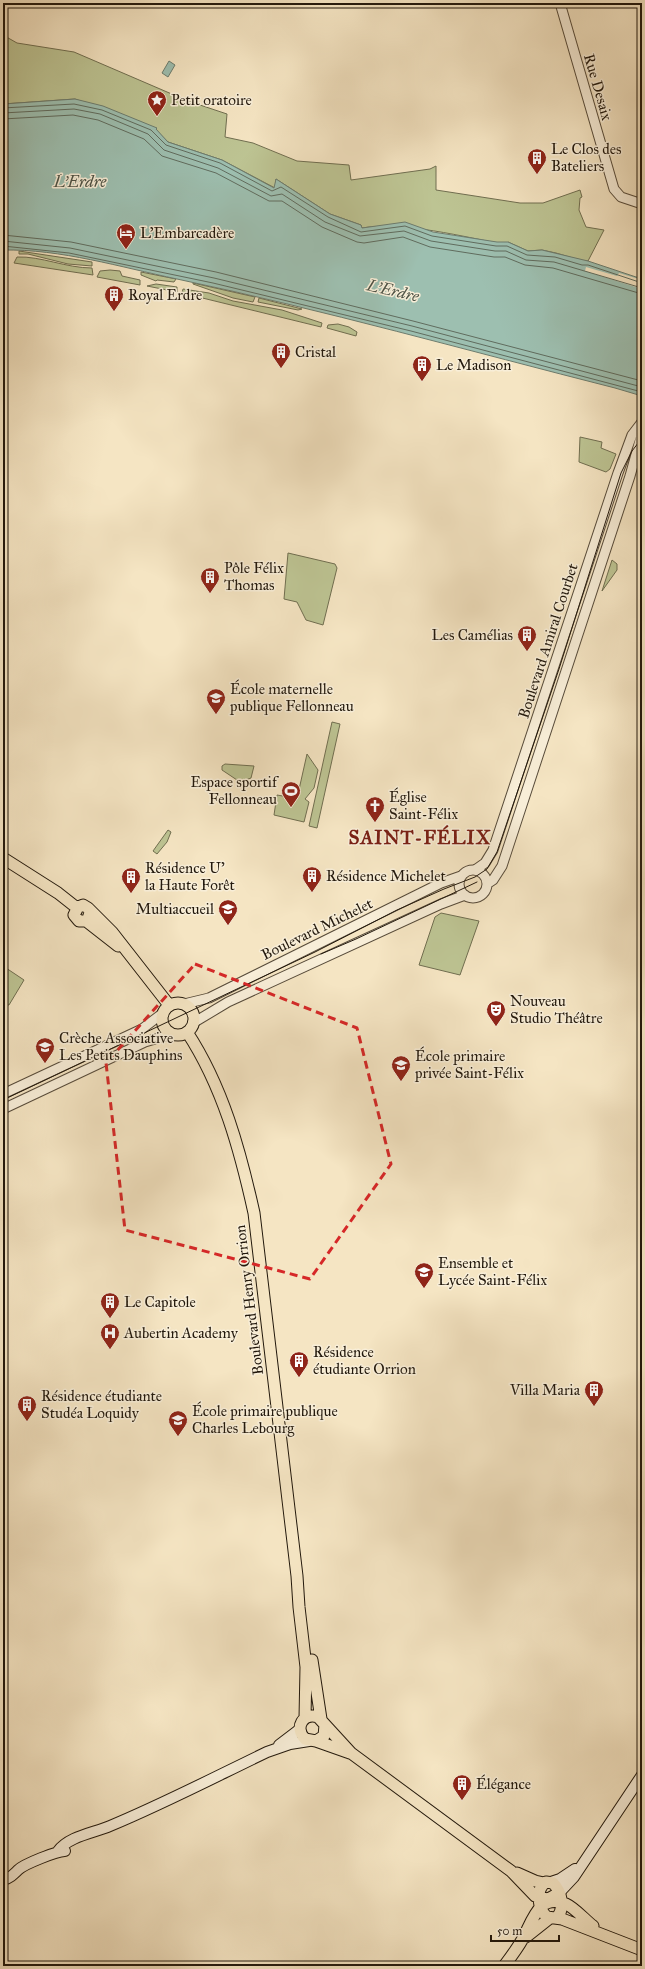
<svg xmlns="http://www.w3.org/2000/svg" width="645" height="1969" font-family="'IM FELL Great Primer',serif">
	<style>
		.green { fill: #bdc493; stroke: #706e50 }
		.water { fill: #9dbfb0; stroke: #6c7c6e }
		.pier { fill: #f5e5c3 }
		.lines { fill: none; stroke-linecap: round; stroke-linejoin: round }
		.shore { stroke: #606c5e; stroke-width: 1 }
		.tertiary-casing { stroke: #574b3a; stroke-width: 11 }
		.secondary-casing { stroke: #22180c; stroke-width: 12 }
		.primary-casing { stroke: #22180c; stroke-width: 13 }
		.tertiary { stroke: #f8eed8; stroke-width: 9 }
		.secondary { stroke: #f8eed8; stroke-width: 10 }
		.primary { stroke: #f5e5c3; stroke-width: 11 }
		.tram { stroke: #22180c; stroke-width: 1 }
		.marked { fill: none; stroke: #d62828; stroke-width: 3; stroke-dasharray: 8 5; stroke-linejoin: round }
		.labels { text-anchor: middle; stroke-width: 3; stroke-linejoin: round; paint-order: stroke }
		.street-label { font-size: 15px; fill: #22180c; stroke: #f8eed8 }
		.poi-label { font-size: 15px; fill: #22180c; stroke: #f8eed8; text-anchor: start }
		.water-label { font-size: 16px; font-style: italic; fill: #4d5245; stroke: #f8eed8 }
		.district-label { font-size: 19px; font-weight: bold; letter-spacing: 1px; fill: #7a1f14; stroke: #f8eed8 }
	</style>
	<rect width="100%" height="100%" fill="#f5e5c3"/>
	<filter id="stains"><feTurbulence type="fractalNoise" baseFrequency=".005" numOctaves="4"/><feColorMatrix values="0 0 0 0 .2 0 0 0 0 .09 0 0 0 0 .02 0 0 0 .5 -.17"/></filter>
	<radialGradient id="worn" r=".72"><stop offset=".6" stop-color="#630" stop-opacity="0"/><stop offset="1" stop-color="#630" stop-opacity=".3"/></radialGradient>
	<path class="green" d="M 3,35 L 17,43 L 74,52 L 188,101 L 227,114 L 225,137 L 253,143 L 297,161 L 349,165 L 351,180 L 430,169 L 436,166 L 436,190 L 520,203 L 543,203 L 580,190 L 582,197 L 580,198 L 579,210 L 586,227 L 604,230 L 588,261 L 583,261 L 556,253 L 542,250 L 528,251 L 508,242 L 507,245 C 465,237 402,221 362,228 L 361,225 L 330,214 L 276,179 L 275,188 L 222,160 L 168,142 L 155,129 L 75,99 L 3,104 Z
		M 19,251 L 92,262 L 92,266 L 68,264 L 28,254 L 19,254 Z
		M 17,257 C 41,256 66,268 92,268 L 93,275 L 14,263 Z
		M 110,270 L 120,271 L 122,276 L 140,280 L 140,285 L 97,277 L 100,271 Z
		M 141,272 L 176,279 L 174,282 L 157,280 L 156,281 L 141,275 Z
		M 193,283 L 255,297 L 253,302 L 233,298 L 193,284 Z
		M 156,284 L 177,287 L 177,292 L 147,286 Z
		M 183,289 L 209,293 L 233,301 L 282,310 L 322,323 L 321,327 L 182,293 Z
		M 259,298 L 302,309 L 298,310 L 258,302 Z
		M 338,324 L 349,327 L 357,332 L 356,336 L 327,328 L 328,325 Z
		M 580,437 L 602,442 L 601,448 L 616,454 L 610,469 L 606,472 L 579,462 Z
		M 288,553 L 335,564 L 337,568 L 323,625 L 306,620 L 297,602 L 284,599 Z
		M 612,560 L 617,564 L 617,570 L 602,591 Z
		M 332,722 L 340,724 L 317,828 L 309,826 Z
		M 307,754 L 318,770 L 314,788 L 305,799 L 309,802 L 304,822 L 274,815 L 277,795 L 294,798 L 298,794 Z
		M 225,764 L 254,766 L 251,778 L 240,782 L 222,770 L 222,766 Z
		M 168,830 L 171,832 L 167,842 L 157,854 L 153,851 Z
		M 441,913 L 479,921 L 460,975 L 419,965 L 435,917 Z
		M 3,966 L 24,980 L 9,1005 L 3,1005 Z"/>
	<path class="water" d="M 169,61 L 175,65 L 168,77 L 162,73 Z
		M 75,99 L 103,106 L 157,128 L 156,129 L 168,142 L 222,160 L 274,188 L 276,179 L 330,214 L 361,225 L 362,228 L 405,222 L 433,232 L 497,242 L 508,242 L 528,251 L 542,250 L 588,261 L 642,279 L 642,396 L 615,388 C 469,351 324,310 177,279 C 120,267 61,249 3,250 L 3,104 Z"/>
	<path class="pier" d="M 586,267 L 617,276 L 619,273 L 642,280 L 642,289 L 585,271 Z"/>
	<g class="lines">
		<path class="shore" d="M 3,108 L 74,104 L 102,110 L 151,130 L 166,145 L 220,163 L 272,191 L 281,187 L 328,217 L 361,232 L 405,226 L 432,236 L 496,246 L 507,246 L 527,255 L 555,257 L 582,265 L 588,265 L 642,283
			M 3,113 L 74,109 L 100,114 L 148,134 L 164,150 L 218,168 L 271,196 L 282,194 L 325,222 L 360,236 L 404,231 L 431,241 L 495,251 L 506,251 L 526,260 L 554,262 L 642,288
			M 3,119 L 73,115 L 98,120 L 144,139 L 162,156 L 216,173 L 269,201 L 282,201 L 322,227 L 357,242 L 364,243 L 403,237 L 430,247 L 494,257 L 505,257 L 525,265 L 553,268 L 642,294
			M 3,235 L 71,242 L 216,272 L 413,321 L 642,381
			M 3,241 L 70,248 L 214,278 L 412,326 L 642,387
			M 3,246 L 69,253 L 213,283 L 411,331 L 642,392"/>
		<g class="tertiary-casing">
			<path id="tertiary" d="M 560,3 L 614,189 L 621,197 L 642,204
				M459 884a14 14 0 1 1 28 0a14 14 0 1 1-28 0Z
				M 475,870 L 485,863 L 493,850 L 618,473 L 632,435 L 642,422
				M 487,884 L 493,880 L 502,866 L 630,476 L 642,433
				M 184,1004 L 209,998 L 441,883 L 461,876
				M 193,1023 L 228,1002 L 441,904 L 465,895
				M 3,1094 L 142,1029 L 163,1013
				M 3,1109 L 145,1042 L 172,1034"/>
		</g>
		<g class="secondary-casing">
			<path id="secondary" d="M 279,1745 L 300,1729
				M 58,1851 C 69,1836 94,1833 110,1826 C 163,1804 215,1777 267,1752 L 290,1744 L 309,1741
				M 3,1880 C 10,1878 13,1875 18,1870 C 24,1864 57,1851 65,1851
				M 551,1882 L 560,1879 L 575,1869
				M 559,1893 L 574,1877 L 642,1775"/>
		</g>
		<g class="primary-casing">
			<path id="primary" d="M 3,858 L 58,893 L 77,908
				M 90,912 L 88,919 L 84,921 L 79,921 L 74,915 L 78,907 L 83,905 L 88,908 L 112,932 L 169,1005
				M 86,921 L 118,946
				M162 1019a16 16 0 1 1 32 0a16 16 0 1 1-32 0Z
				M 187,1032 C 223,1087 240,1150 254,1213 L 297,1576 L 299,1607 L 306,1667 L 305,1718
				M 312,1660 L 321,1719
				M 325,1725 L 324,1736 L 316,1741 L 305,1739 C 294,1728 303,1712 318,1717 L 351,1753 L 511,1871 L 535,1896 L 548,1899 L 559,1893
				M 316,1741 L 350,1753
				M 517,1873 L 535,1881 L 544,1883
				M 556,1918 C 566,1909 561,1891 553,1883 L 546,1882 C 535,1889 538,1909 547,1917 L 562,1919 L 642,1950
				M 526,1937 L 550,1918
				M 504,1966 C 510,1958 517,1949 522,1940 C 532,1923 538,1892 566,1904 C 575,1908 585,1920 593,1926"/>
		</g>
		<use href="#tertiary" class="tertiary"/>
		<use href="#secondary" class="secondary"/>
		<use href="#primary" class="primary"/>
		<path class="tram" d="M 321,954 L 356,939 L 477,882
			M 3,1100 L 315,952 L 397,910 L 444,889 L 475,877 L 487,869 L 497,852 L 559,669 L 621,473 L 632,451 L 642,438"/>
	</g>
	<path class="marked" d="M 195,964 L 357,1028 L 391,1164 L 310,1279 L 125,1230 L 106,1063 Z"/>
	<defs>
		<g id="sight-pin" transform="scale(1)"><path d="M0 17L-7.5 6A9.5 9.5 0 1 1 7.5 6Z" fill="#8f2418" stroke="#f8eed8"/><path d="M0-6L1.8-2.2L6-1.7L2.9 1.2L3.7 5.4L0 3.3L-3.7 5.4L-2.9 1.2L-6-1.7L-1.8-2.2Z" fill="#fff"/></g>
		<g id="building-pin" transform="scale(1)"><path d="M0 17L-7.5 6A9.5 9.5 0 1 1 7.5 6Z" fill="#8f2418" stroke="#f8eed8"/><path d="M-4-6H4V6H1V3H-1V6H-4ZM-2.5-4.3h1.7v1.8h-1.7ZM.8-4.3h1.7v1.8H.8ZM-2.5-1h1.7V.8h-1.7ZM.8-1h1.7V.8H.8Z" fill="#fff"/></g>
		<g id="hotel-pin" transform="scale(1)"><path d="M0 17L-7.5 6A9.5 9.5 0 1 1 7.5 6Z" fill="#8f2418" stroke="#f8eed8"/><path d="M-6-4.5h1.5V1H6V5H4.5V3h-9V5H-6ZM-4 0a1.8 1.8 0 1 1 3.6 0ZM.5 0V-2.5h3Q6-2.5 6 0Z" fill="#fff"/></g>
		<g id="school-pin" transform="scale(1)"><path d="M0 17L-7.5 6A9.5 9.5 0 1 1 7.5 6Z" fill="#8f2418" stroke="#f8eed8"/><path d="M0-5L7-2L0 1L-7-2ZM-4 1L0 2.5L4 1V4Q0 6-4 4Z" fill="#fff"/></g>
		<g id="stadium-pin" transform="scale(1)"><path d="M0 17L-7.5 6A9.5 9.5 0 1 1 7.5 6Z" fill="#8f2418" stroke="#f8eed8"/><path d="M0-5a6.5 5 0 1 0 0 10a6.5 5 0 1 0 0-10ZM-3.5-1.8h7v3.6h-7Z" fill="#fff"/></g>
		<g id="church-pin" transform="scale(1)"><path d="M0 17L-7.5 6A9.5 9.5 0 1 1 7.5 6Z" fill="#8f2418" stroke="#f8eed8"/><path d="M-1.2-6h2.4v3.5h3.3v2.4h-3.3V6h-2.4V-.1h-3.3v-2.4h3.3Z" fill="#fff"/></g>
		<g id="theatre-pin" transform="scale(1)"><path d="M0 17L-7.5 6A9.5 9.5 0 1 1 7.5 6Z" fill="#8f2418" stroke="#f8eed8"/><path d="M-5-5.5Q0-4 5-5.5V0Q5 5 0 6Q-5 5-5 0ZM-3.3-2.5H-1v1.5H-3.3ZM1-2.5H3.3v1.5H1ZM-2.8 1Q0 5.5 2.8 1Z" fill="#fff"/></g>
		<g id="hospital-pin" transform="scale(1)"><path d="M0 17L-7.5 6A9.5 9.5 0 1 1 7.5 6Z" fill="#8f2418" stroke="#f8eed8"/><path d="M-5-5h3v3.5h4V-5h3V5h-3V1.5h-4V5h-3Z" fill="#fff"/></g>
	</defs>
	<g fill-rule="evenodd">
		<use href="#sight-pin" x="157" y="100"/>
		<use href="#building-pin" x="537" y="158"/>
		<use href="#hotel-pin" x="126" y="233"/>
		<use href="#building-pin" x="114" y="295"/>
		<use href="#building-pin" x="281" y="352"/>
		<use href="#building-pin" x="422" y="365"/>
		<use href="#building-pin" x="210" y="577"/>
		<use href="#building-pin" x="527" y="635"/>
		<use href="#school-pin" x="216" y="698"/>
		<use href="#stadium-pin" x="291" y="791"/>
		<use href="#church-pin" x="375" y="806"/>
		<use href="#building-pin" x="312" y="876"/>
		<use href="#building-pin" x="131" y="877"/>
		<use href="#school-pin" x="228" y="909"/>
		<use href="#theatre-pin" x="496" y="1010"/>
		<use href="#school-pin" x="45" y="1047"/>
		<use href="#school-pin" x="401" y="1065"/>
		<use href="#school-pin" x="424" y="1272"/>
		<use href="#building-pin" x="110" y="1302"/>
		<use href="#hospital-pin" x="110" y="1333"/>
		<use href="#building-pin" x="299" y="1361"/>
		<use href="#building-pin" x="594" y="1390"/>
		<use href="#building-pin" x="27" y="1405"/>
		<use href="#school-pin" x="178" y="1420"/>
		<use href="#building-pin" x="462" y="1784"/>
	</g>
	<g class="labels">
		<g class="street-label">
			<text transform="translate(598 87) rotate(74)" y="5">Rue Desaix</text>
			<text transform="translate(548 641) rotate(-72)" y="5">Boulevard Amiral Courbet</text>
			<text transform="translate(317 929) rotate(-26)" y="5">Boulevard Michelet</text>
			<text transform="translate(249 1300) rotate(-97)" y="5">Boulevard Henry Orrion</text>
		</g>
		<g class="poi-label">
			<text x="171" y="105">Petit oratoire</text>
			<text x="551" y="154">Le Clos des<tspan x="551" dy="17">Bateliers</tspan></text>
			<text x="140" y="238">L'Embarcadère</text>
			<text x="128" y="300">Royal Erdre</text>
			<text x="295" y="357">Cristal</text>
			<text x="436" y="370">Le Madison</text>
			<text x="224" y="573">Pôle Félix<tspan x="224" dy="17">Thomas</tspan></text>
			<text x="513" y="640" text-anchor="end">Les Camélias</text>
			<text x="230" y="694">École maternelle<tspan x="230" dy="17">publique Fellonneau</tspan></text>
			<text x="277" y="787" text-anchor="end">Espace sportif<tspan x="277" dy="17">Fellonneau</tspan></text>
			<text x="389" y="802">Église<tspan x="389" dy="17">Saint-Félix</tspan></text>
			<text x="145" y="873">Résidence U'<tspan x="145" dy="17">la Haute Forêt</tspan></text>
			<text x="326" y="881">Résidence Michelet</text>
			<text x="214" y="914" text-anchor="end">Multiaccueil</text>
			<text x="510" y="1006">Nouveau<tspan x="510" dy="17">Studio Théâtre</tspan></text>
			<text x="59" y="1043">Crèche Associative<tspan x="59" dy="17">Les Petits Dauphins</tspan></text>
			<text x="415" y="1061">École primaire<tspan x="415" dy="17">privée Saint-Félix</tspan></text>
			<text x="438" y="1268">Ensemble et<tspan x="438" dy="17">Lycée Saint-Félix</tspan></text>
			<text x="124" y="1307">Le Capitole</text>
			<text x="124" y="1338">Aubertin Academy</text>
			<text x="313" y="1357">Résidence<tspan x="313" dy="17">étudiante Orrion</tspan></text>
			<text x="580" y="1395" text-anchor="end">Villa Maria</text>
			<text x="41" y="1401">Résidence étudiante<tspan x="41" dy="17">Studéa Loquidy</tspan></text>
			<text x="192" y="1416">École primaire publique<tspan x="192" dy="17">Charles Lebourg</tspan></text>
			<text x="476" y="1789">Élégance</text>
		</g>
		<g class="water-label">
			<text x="80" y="187">L'Erdre</text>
			<text transform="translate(393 290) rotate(13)" y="6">L'Erdre</text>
		</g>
		<g class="district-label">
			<text x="420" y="844">SAINT-FÉLIX</text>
		</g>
	</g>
	<rect width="645" height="1969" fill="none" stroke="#f5e5c3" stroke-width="16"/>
	<rect x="4" y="4" width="637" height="1961" fill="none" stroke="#22180c" stroke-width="2"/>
	<rect x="8" y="8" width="629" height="1953" fill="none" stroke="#22180c"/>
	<path d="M491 1935v6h68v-6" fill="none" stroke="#22180c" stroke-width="2"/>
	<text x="497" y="1935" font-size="12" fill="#22180c" stroke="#f8eed8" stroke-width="3" paint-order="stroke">50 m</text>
	<rect width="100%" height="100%" filter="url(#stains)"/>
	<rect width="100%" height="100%" fill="url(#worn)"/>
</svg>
